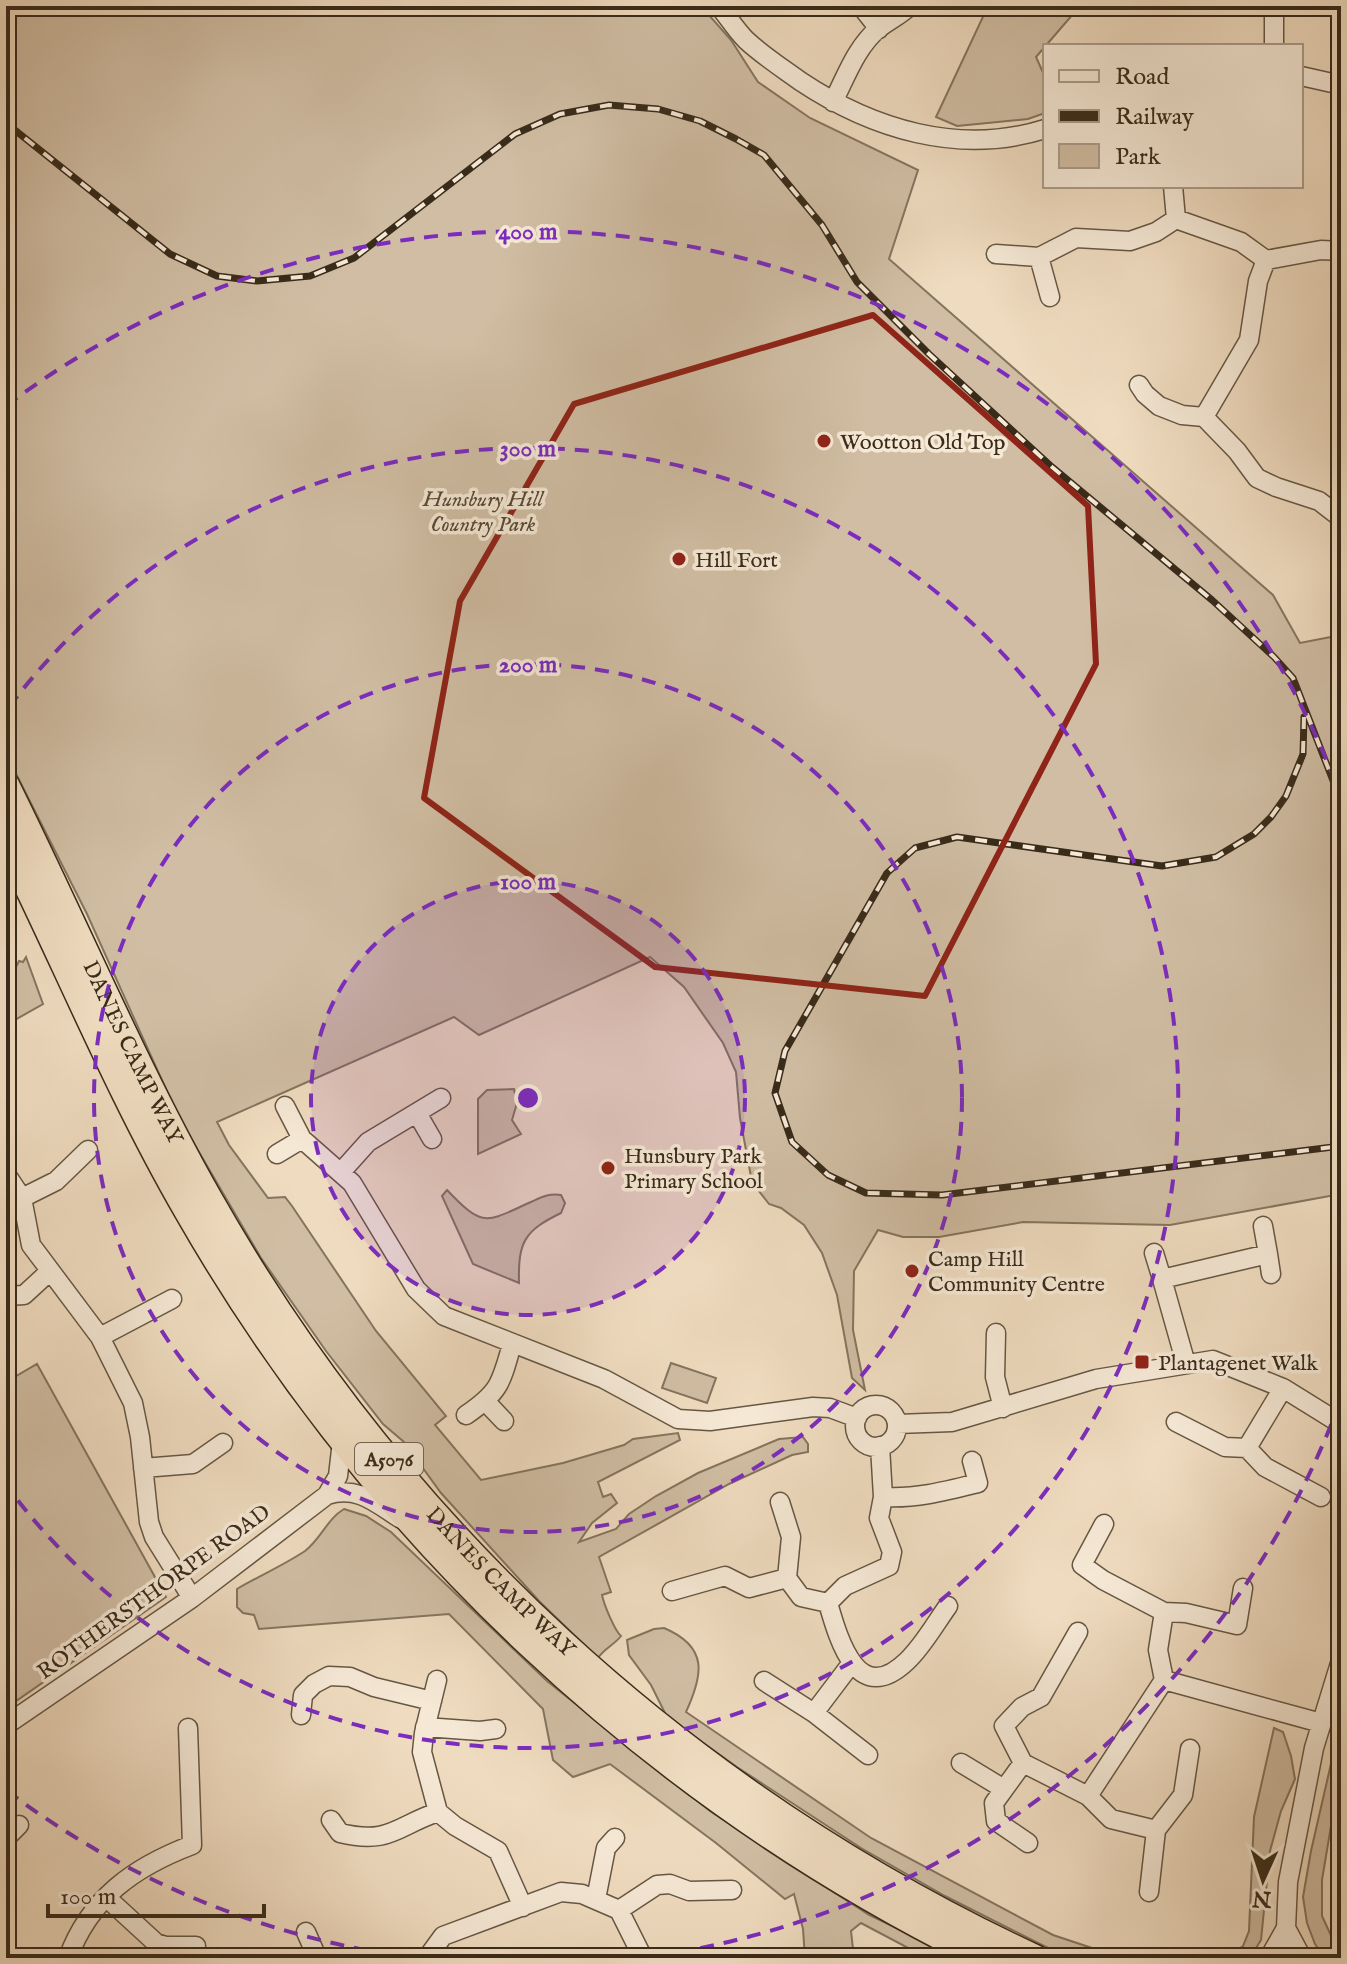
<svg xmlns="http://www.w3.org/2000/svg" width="1347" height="1964" font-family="'IM FELL English',serif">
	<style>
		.green { fill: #d0bda3; stroke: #84745e; stroke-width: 2 }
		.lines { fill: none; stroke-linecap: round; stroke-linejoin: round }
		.minor-casing { stroke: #665743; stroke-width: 21 }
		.highway-casing { stroke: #392b1a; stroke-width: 29 }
		.minor { stroke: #f5e8d5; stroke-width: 18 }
		.highway { stroke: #efdbbf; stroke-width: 26 }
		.rail-casing { stroke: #392b1a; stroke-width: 7 }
		.rail { stroke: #f5e8d5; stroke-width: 4; stroke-dasharray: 12; stroke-linecap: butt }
		.marked { fill: none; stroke: #8f2418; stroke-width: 6; stroke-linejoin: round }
		.ring { fill: none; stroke: #7b2cbf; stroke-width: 4; stroke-dasharray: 14 10 }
		.poi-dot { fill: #8f2418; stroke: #f5e8d5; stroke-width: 3 }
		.labels { text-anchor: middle; stroke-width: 7; stroke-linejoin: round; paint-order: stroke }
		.shield { fill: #f5e8d5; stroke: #716452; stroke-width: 2 }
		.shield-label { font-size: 20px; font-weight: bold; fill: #392b1a }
		.poi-label { font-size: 22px; fill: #392b1a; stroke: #f5e8d5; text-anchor: start }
		.park-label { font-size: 22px; font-style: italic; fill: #574835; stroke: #f5e8d5 }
		.street-label { font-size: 22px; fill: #392b1a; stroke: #f5e8d5 }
		.centre { fill: #7b2cbf; stroke: #f5e8d5; stroke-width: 4 }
		.ring-label { font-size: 24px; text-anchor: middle; font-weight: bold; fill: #7b2cbf; stroke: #f5e8d5; stroke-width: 7; stroke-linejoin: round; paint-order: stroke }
	</style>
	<rect width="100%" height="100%" fill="#efdbbf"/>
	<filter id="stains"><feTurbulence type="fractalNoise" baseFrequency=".0025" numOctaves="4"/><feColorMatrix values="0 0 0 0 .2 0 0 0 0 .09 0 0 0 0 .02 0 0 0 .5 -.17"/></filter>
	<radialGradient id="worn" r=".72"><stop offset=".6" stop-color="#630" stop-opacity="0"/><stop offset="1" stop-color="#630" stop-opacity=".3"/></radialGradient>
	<path class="green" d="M 6,6 L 701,6 L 731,40 L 758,82 L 810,118 L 918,170 L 889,259 L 1273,595 L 1300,643 L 1341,635 L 1341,1194 L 1170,1225 L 1023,1222 L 939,1237 L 903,1237 L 878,1230 L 854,1271 L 853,1330 L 865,1390 L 852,1378 L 837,1295 L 822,1253 L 804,1225 L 781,1208 L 769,1204 L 752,1182 L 740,1118 L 736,1072 L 723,1043 L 684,987 L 650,957 L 479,1035 L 454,1017 L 217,1122 L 229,1145 L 268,1198 L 285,1197 L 292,1206 L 376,1331 L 446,1416 L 435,1425 L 481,1480 L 563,1463 L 624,1445 L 633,1439 L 678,1433 L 680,1440 L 598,1482 L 603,1497 L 611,1494 L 617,1503 L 592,1523 L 579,1542 L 616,1529 L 629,1514 L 656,1496 L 698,1473 L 779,1439 L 803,1437 L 808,1444 L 808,1452 L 792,1455 L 729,1484 L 599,1557 L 611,1592 L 602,1595 C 604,1605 615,1631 621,1636 C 614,1645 605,1648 598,1658 L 540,1602 L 441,1493 L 404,1442 L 383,1424 L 326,1351 L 261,1258 L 179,1118 L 87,914 L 6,754 Z
		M 988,6 L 1080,6 L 1036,57 L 1045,77 L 1045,113 L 1028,119 L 957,126 L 936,117 Z
		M 26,957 L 43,1004 L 6,1025 L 6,987 L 19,961 L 23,962 Z
		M 514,1089 L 517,1103 L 512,1120 L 521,1134 L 478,1154 L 478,1099 L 487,1090 Z
		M 447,1190 C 484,1229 486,1222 531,1202 C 542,1197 549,1193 561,1195 L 565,1203 L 561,1213 C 524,1231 518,1242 519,1283 L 473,1264 L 442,1196 Z
		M 671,1363 L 716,1378 L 707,1403 L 662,1388 Z
		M 37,1364 L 166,1597 L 6,1708 L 6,1382 Z
		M 344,1509 L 366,1516 L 391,1532 L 547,1681 L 710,1811 L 869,1915 L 959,1958 L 927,1958 L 861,1923 L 851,1931 L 854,1958 L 805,1958 L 803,1929 L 794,1894 L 785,1899 L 716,1843 L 610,1764 L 573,1777 L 553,1760 L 543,1709 L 449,1614 L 259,1629 L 254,1615 L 243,1613 L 237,1607 L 237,1589 C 259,1576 284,1565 305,1551 C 321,1539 327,1519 344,1509 Z
		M 664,1628 C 709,1647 703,1675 686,1712 L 871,1838 L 1053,1935 L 1122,1958 L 1075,1958 L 1046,1947 L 945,1896 L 861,1848 L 737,1767 L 667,1717 L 651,1685 L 629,1655 L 627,1640 L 654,1629 Z
		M 1341,1720 L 1341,1788 L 1332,1820 L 1322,1880 L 1322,1916 L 1334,1942 L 1341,1949 L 1341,1958 L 1325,1958 L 1315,1944 L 1307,1923 L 1303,1897 L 1311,1851 Z
		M 1274,1728 L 1283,1732 L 1291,1756 L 1295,1779 L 1281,1811 L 1270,1851 L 1261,1940 L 1250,1958 L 1227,1958 L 1243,1946 L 1249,1931 L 1254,1817 Z"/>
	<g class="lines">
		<g class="minor-casing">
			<path id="minor" d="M 719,6 C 728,17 736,30 746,40 C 762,55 782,68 800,81 C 872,129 959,156 1045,129
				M 861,6 L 879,29
				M 1274,46 L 1274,6
				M 1301,76 L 1341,85
				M 833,102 C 846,77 856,47 879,28 C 890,20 900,15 910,6
				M 1173,186 L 1176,219
				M 1176,219 L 1241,242 L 1266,260 L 1258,281 L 1249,340 L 1204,417
				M 996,254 L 1039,257 L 1076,238 L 1130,241 L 1156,232 L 1176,219
				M 1039,257 L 1050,297
				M 1266,260 L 1321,250 L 1341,251
				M 1139,385 L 1145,394 L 1159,406 L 1182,415 L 1204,417 L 1237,451 L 1257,478 L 1276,487 L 1319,501 L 1341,518
				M 285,1106 L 302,1139 L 352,1183 L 416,1289 L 444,1316 L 604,1379 L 678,1419 L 710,1421 L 813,1407 L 830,1408 L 857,1418
				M 417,1113 L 432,1139
				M 277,1154 L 302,1139
				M 342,1171 L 368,1142 L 441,1098
				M 6,1174 L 22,1198 L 31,1245 L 100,1337 L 133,1403 L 140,1437 L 149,1522 L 154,1537 L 192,1598
				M 22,1198 L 56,1181 L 88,1150
				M 1263,1226 L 1268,1254
				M 1154,1253 L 1162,1279
				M 6,1296 L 24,1295 L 49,1272
				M 996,1333 L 995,1377 L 1003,1408
				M 100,1337 L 172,1299
				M 1186,1364 L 1162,1279 L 1268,1254 L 1271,1274
				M 486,1402 L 504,1421
				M855 1426a21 21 0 1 1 42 0a21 21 0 1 1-42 0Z
				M 466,1415 C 500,1392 501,1383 512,1344
				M 1176,1422 L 1225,1447 L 1247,1448 L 1265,1467 L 1321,1497
				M 897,1424 L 952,1422 L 1096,1379 L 1213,1360 L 1283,1388 L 1341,1424
				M 880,1446 L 883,1497 L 879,1518 L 892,1552 L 889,1566 L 845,1586 L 828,1603 C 839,1641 858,1708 907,1661 C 923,1646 935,1624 948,1606
				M 1247,1448 L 1283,1388
				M 143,1468 L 193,1464 L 223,1443
				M 327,1495 L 338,1476 L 342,1441
				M 883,1497 C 916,1499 946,1491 978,1483 L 972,1461
				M 780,1502 L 791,1537 L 787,1578 L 801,1597 L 828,1603
				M 1104,1524 L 1082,1565 L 1103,1580 L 1164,1612
				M 672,1591 L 725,1576 L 749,1588 L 787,1578
				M 437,1680 L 424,1733 L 422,1752 L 438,1812
				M 1164,1680 L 1158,1650 L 1164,1612 L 1186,1613 L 1237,1625 L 1243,1588
				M 1164,1680 L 1321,1723
				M 764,1681 L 814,1713 L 868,1755
				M 814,1713 L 851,1664
				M 301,1715 L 303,1695 L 314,1684 L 329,1676 L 350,1677 L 374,1687 L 432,1701
				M 6,1725 L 192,1598 L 327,1495 C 357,1485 376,1503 401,1519
				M 425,1727 L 480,1731 L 496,1729
				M 961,1763 L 1004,1789
				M 1023,1763 L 1004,1726 L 1022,1707 L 1041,1697 L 1078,1632
				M 1088,1796 L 1164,1680
				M 331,1820 L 340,1833 C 390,1845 396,1826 438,1812 L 455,1826 L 498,1851 L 523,1907
				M 1156,1830 L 1183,1795 L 1190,1749
				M 6,1838 L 19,1825
				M 1028,1843 L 996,1821 L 994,1803 L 1023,1763 L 1088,1796 L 1111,1819 L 1156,1830 L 1149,1892
				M 107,1898 L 156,1943 L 166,1946 L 196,1946
				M 596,1899 L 606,1848 L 615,1838
				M 619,1910 L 657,1885 L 670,1884 L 689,1891 L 732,1890
				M 1286,1928 L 1302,1958
				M 306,1932 L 316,1955 L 321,1958
				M 6,1954 L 13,1958
				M 68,1958 C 90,1898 134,1867 192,1845 L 188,1728
				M 427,1958 L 443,1936 L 561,1892 L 582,1894 L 619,1910 L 643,1958
				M 1269,1958 L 1286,1928 L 1288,1882 L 1314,1748 L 1341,1660"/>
		</g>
		<g class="highway-casing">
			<g id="highway">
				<path id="s1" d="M 6,785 C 74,922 133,1064 208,1197 C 397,1532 687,1796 1035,1958"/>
				<path d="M 6,842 C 67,965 119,1093 188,1212 C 372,1533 650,1795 983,1958"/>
			</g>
		</g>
		<use href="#minor" class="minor"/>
		<use href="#highway" class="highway"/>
		<g class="rail-casing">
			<path id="rail" d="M 6,123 L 170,254 L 217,276 L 257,281 L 310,276 L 354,258 L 515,134 L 560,114 L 609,105 L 658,109 L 700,121 L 736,139 L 764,155 L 822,225 L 857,282 L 929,354 L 1052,467 L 1212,600 L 1274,657 L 1293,678 L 1341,801
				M 1304,717 L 1303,754 L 1286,796 L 1271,817 L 1254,834 L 1216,857 L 1162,866 L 957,837 L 915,848 L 887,873 L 785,1051 L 775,1093 L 792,1142 L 828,1175 L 866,1193 L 942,1195 L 1341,1146"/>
		</g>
		<use href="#rail" class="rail"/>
	</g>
	<path class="marked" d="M 873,315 L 1088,506 L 1096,664 L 925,996 L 655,967 L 424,798 L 460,601 L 574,404 Z"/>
	<circle cx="528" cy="1098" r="217" fill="#7b2cbf" fill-opacity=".12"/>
	<g class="ring">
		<circle cx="528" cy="1098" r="217"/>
		<circle cx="528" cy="1098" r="434"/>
		<path d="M9 707A650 650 0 1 1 9 1489"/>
		<path d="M1340 1402A867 867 0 0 1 641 1958M415 1958A867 867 0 0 1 6 1790M6 406A867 867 0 0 1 1340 794"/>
	</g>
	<g class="poi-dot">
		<circle cx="824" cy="441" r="8"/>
		<circle cx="679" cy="559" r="8"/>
		<circle cx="608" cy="1168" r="8"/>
		<circle cx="912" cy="1271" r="8"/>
		<rect x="1134" y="1354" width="16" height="16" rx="4"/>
	</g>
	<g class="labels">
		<rect class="shield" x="355" y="1443" width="68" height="32" rx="6"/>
		<g class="shield-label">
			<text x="389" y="1466">A5076</text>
		</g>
		<g class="poi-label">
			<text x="840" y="449">Wootton Old Top</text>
			<text x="695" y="567">Hill Fort</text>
			<text x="624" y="1163">Hunsbury Park<tspan x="624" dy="25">Primary School</tspan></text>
			<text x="928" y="1266">Camp Hill<tspan x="928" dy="25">Community Centre</tspan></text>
			<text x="1158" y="1370">Plantagenet Walk</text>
		</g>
		<g class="park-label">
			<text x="483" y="506">Hunsbury Hill<tspan x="483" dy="25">Country Park</tspan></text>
		</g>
		<g class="street-label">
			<text dy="8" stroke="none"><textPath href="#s1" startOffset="296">DANES CAMP WAY</textPath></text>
			<text dy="8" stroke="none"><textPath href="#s1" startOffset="944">DANES CAMP WAY</textPath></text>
			<text transform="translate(153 1591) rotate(-36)" y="8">ROTHERSTHORPE ROAD</text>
		</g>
	</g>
	<circle cx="528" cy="1098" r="12" class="centre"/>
	<g class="ring-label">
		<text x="528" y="239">400 m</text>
		<text x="528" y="456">300 m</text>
		<text x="528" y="672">200 m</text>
		<text x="528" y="889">100 m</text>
	</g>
	<rect width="1347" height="1964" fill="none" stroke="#efdbbf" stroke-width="32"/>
	<rect x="8" y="8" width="1331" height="1948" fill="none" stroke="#392b1a" stroke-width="4"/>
	<rect x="16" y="16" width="1315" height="1932" fill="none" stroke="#392b1a" stroke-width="2"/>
	<rect x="1043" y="44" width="260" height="144" fill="#f5e8d5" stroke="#aa9c8a" stroke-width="2"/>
	<rect x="1059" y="70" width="40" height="12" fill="#f5e8d5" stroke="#aa9c8a" stroke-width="2"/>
	<text x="1115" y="84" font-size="24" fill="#392b1a">Road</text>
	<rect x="1059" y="110" width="40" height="12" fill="#392b1a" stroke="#aa9c8a" stroke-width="2"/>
	<text x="1115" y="124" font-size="24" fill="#392b1a">Railway</text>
	<rect x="1059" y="144" width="40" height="24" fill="#d0bda3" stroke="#aa9c8a" stroke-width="2"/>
	<text x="1115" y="164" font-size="24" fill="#392b1a">Park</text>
	<g transform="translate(1263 1880) rotate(183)" stroke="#f5e8d5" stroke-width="6" paint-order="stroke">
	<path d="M0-6L14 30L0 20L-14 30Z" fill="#392b1a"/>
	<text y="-12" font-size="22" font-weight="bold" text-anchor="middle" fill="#392b1a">N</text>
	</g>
	<path d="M48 1904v12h216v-12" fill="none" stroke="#392b1a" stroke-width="4"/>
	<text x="60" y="1904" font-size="24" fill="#392b1a" stroke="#f5e8d5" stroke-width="6" paint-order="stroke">100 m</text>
	<rect width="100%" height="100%" filter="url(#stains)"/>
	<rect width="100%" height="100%" fill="url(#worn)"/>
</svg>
